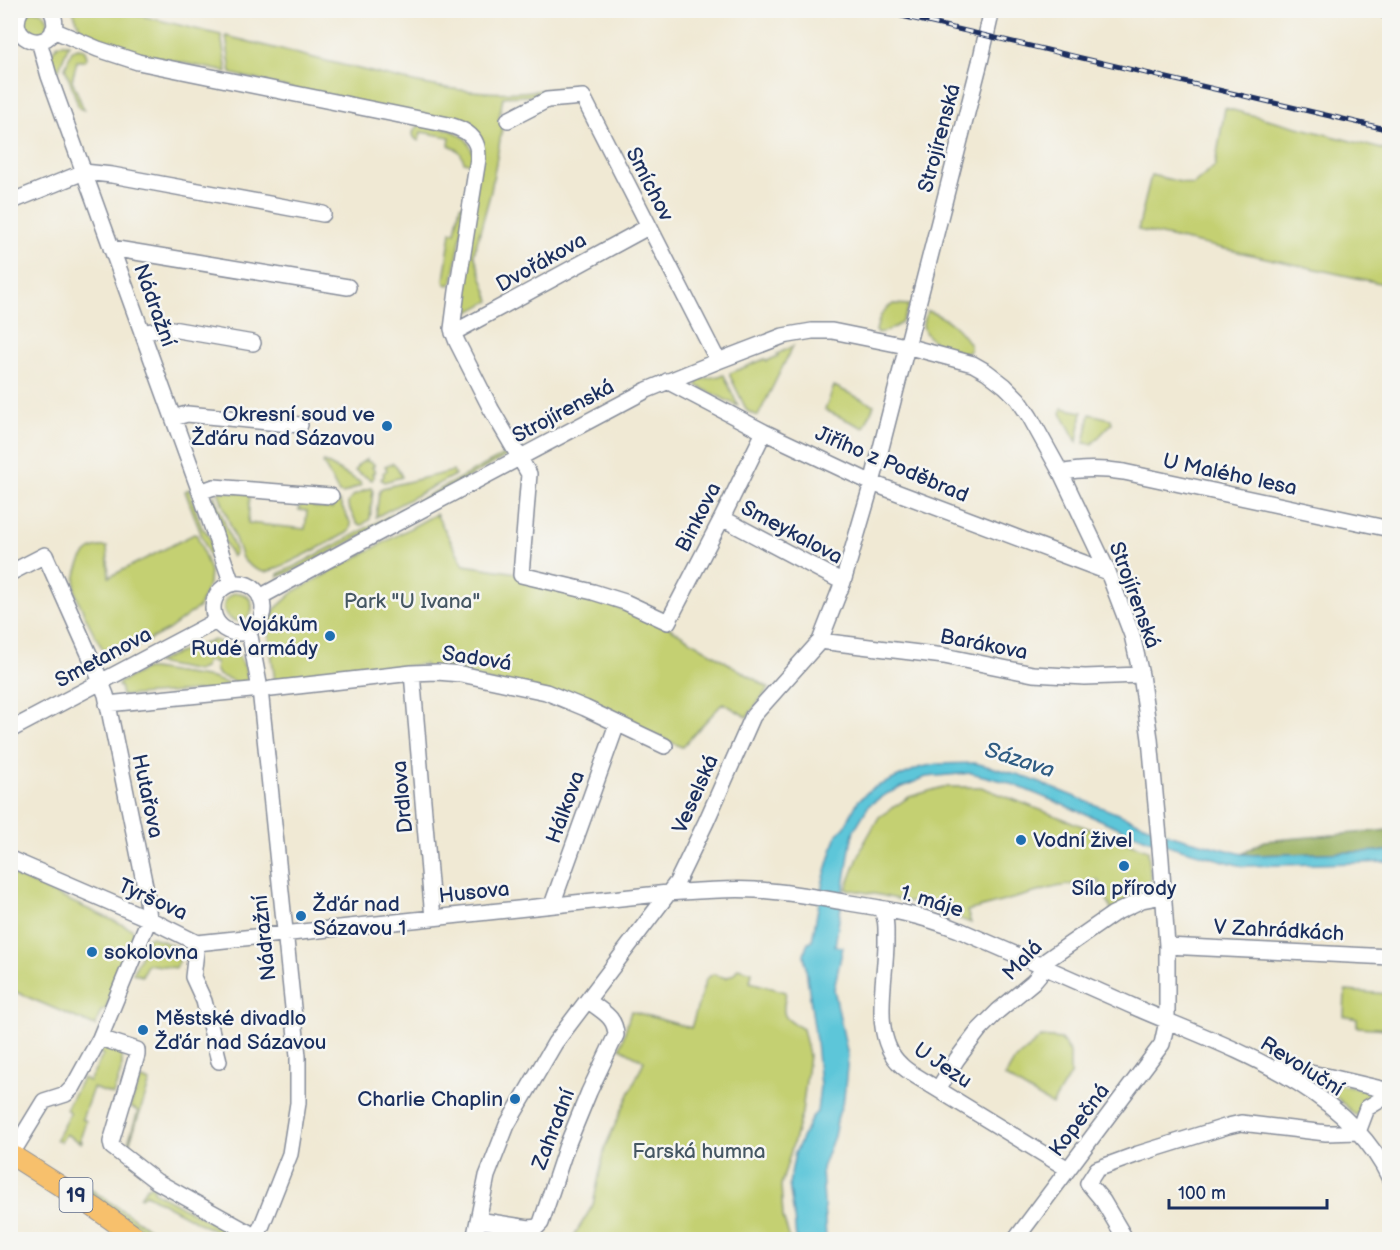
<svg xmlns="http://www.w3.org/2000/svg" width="1400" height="1250" font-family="'Balsamiq Sans',sans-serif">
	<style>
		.green { fill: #c4d072; stroke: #708068; stroke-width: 1.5 }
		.forest { fill: #9bb264; stroke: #5b7061; stroke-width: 1.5 }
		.water { fill: #5dc6d9; stroke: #3c7a9c; stroke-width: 1.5 }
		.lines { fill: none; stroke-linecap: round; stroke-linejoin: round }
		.minor-casing { stroke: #868c99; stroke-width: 18 }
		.major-casing { stroke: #868c99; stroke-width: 22 }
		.minor { stroke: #fff; stroke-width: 15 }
		.major { stroke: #f7c06c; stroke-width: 20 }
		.rail-casing { stroke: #1b2f5e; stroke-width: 5 }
		.rail { stroke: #f6f6f2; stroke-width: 3; stroke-dasharray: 9; stroke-linecap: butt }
		.poi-dot { fill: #1f6fb2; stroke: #f6f6f2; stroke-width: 2 }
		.labels { text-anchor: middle; stroke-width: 5; stroke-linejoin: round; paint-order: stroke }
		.shield { fill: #f6f6f2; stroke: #5d6b8a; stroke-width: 1.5 }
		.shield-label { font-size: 20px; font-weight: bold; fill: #1b2f5e }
		.street-label { font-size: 21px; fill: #1b2f5e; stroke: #f6f6f2 }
		.poi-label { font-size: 21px; fill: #1b2f5e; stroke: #f6f6f2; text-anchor: start }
		.park-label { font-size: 21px; fill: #455763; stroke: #f6f6f2 }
		.water-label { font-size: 22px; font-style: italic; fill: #2f5c83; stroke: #f6f6f2 }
	</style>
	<rect width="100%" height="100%" fill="#f6f6f2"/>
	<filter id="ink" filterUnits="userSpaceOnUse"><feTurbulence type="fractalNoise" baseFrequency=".0167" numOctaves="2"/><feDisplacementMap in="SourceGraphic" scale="12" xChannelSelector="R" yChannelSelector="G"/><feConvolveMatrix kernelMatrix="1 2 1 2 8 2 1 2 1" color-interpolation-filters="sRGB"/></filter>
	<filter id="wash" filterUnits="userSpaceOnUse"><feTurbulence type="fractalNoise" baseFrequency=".008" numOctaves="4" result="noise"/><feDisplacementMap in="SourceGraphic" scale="24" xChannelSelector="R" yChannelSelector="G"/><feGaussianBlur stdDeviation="1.35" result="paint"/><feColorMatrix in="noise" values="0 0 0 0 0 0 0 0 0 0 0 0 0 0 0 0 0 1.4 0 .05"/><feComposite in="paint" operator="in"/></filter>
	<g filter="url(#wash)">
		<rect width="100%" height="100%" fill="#f0e9d4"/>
		<path class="green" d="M 73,11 L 121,11 L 221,35 L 227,72 L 145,55 L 120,47 L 89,35 L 81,30 Z
			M24 23a12 12 0 1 1 24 0a12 12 0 1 1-24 0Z
			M 226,36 C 267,46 309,57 351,67 C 395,78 440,90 486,92 C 513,94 540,91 568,87 L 578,94 C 553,96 528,95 503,97 L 499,119 L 503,123 L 491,191 L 474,254 L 490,301 L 458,318 L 476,134 L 233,74 L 231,73 Z
			M 60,44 L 69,44 L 59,69 L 54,71 C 51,60 48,51 60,44 Z
			M 78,48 L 84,49 L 87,57 L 85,61 L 77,61 L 72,80 L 84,110 L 79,108 L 65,68 L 72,50 Z
			M 1225,108 L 1389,151 L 1389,285 L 1138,230 L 1151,175 L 1193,185 L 1215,166 Z
			M 421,125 C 447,129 472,129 474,162 L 453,281 L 449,285 L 445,284 L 444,280 L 451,232 L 455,232 L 460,206 L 462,205 L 464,206 L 471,164 L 464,162 C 461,153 459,149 449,145 L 450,137 L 421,132 L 419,141 C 410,137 412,128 421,125 Z
			M 894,304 L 909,305 C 905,322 896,330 878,333 L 876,331 C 879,318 881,310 894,304 Z
			M 928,311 C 948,318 959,328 970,345 L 970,351 C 963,354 958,352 951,349 C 933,344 914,331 928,311 Z
			M 793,346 L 758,416 L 747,411 L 730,376 L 730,373 L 765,359 L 767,361 L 778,356 L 777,354 Z
			M 724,375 L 738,406 L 697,386 L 698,380 Z
			M 834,386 L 874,405 L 864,428 L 825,410 Z
			M 1062,408 L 1082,412 L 1077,442 L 1061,413 Z
			M 1090,414 L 1111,419 L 1112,423 L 1092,444 L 1084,443 Z
			M 507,453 L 507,456 L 307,565 L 278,577 L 278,574 L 305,561 Z
			M 367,459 L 367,461 L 374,464 L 374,466 L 372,467 L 375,472 L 372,473 L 374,477 L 372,480 L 355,471 L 358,465 Z
			M 324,462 L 360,482 L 361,485 L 343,494 L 339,493 L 323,463 Z
			M 393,463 L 397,467 L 402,477 L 384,482 L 381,479 L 384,476 L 383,473 L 387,470 L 385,466 Z
			M 453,471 L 455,475 L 376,517 L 379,493 L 382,488 Z
			M 370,488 L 372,488 L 373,490 L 370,519 L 362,525 L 357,524 L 348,506 L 348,502 L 354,495 Z
			M 189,489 L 202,528 C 212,534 213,551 215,561 L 210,558 L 185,491 Z
			M 218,491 L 250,493 L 248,523 L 305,529 L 307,511 L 299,510 L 301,497 L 314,499 L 313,507 L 332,509 L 334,501 L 339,501 L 351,524 L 350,530 L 347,533 C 326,544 306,555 284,565 C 279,567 272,571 266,572 C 258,572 247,565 242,558 Z
			M 214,495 L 235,550 L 235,553 L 232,557 C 225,542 209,511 214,495 Z
			M 436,514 L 464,565 L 517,573 L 660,622 L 769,688 L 747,717 L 723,703 L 682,747 L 606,714 L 606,709 L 588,701 L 425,668 L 425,664 L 275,682 L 269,636 L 270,621 L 275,609 L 295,591 Z
			M 194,534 L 197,535 L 210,571 L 209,583 L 199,607 L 168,630 L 118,656 L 109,656 L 106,654 C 97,641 81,609 76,594 C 74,586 75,579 77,571 C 82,555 90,545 107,547 L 109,577 Z
			M224 607a14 14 0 1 1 28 0a14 14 0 1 1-28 0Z
			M 214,640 C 219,642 224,642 228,646 C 240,654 250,672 247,686 L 218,675 L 215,669 L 216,662 L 207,661 L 204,668 L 197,671 L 156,663 L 170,656 Z
			M 145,669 L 152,669 L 212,678 L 240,688 L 122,696 L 120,686 L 118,686 L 119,683 Z
			M 943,787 L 981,787 L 1108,836 L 1148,850 L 1152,894 L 1112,911 L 1098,880 L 1056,887 L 967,911 L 971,923 L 926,906 L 880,895 L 846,889 L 863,845 L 879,817 L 909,797 Z
			M 11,874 L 132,929 L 134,934 L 111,989 L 112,990 L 106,1009 L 101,1011 L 95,1026 L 11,990 Z
			M 152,937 L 179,948 L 181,950 L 180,959 L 176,968 L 147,964 L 142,976 L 133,973 L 148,938 Z
			M 738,968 L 752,972 L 750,982 L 786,992 C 782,1016 781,1017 803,1029 L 809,1055 L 802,1113 L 781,1185 L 783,1217 L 790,1239 L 574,1239 L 574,1236 L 593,1205 L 605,1147 L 644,1061 L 620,1048 L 631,1011 L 691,1028 L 706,979 L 713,974 L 726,978 L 734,974 Z
			M 1345,991 L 1389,994 L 1389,1029 L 1357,1027 L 1357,1019 L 1344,1016 Z
			M 1041,1037 L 1061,1039 L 1070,1052 L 1070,1075 L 1052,1105 L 1005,1077 L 1014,1061 Z
			M 104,1046 L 119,1051 C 127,1064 117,1081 113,1095 L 93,1088 L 82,1119 L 86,1121 L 80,1140 L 82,1141 L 81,1143 L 66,1134 L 61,1142 L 56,1139 L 70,1113 L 66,1109 L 82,1078 L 89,1081 L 103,1055 L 98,1051 Z
			M 142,1079 L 150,1082 L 129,1144 L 128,1143 L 138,1111 L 130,1107 L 140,1080 Z
			M 1330,1083 L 1370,1091 L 1372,1096 L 1365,1102 L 1357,1115 L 1355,1115 L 1328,1089 L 1328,1085 Z
			M 81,1183 L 140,1222 L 162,1239 L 156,1239 L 79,1185 Z
			M 154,1185 L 155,1186 L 153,1190 L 155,1192 L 215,1225 L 223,1223 L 225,1227 L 218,1239 L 215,1239 L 218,1233 L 146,1194 L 141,1198 L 140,1197 L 147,1187 Z"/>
		<path class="forest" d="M 1389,830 L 1389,851 L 1255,855 L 1242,854 L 1264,841 Z"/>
		<path class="water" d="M 975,763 L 1020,775 L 1171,835 L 1242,854 L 1255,855 L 1389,851 L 1389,862 L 1242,866 L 1149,840 L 1007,782 L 971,773 L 926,777 L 886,794 L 869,805 L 854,830 L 851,842 L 835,946 L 843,947 L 834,989 L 848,1056 L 844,1098 L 838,1116 L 834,1136 L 822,1168 L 826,1239 L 796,1239 L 794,1216 L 789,1184 L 795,1153 L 812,1117 L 817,1112 L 820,1086 L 816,1041 L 804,954 L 808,942 L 812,941 L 823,881 L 837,834 L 844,828 L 858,801 L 871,789 L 921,767 L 938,764 Z"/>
	</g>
	<g filter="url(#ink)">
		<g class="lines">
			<g class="minor-casing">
				<path id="minor" d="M 21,10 C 5,37 44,54 54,29 C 56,22 54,16 51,10
					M 1384,10 L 1390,12
					M 53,30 L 98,49 L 138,62 L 449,125 C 460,128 472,133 476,144 C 478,148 478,155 478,159 L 457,291 L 452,329 L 457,342 L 491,409 L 529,474 L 521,575 L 593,592 L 625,602 L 668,622 L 722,518 L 764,432
					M 39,41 L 49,76 L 200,492 L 232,584
					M 508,120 L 547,100 L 583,97 L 718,361
					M 10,202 L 84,172 L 112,175 L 323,214
					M 111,248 L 348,287
					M 142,333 L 166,328 L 253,343
					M 453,333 L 648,227
					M 667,381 L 764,432 L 872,483 L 1108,572
					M 173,418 L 187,414 L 300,425
					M 1061,473 C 1082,468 1103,469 1124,472 L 1390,529
					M 200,492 L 214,487 L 331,496
					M 722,518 L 843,582
					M 10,573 L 45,555 L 94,665 L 106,695 L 146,891 L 149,919 L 100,1038 L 73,1087 L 66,1094 L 44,1101 L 11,1155
					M213 608a25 25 0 1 1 50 0a25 25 0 1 1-50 0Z
					M 260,597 L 361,542 L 647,390 L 718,361 L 783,336 L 812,331 L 832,331 L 906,346 L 973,364 L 987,372 L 1005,386 L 1018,399 L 1030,417 L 1061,473 L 1108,572 L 1132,635 L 1141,675 L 1150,739 L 1161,859 L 1167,946 L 1167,1021 L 1162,1044 L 1015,1240
					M 249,631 L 260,689 L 298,1056 L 298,1103 L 290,1154 L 262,1225 L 254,1240
					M 820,641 L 944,656 L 1033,674 L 1085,677 L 1141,675
					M 412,673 L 433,918
					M 271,689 L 412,673 L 437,672 L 461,674 L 546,692 L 585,708 L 665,746
					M 107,704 L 251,690
					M 10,730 L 216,621
					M 10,859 L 149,919 L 197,943 L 668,893 C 697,891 727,888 756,890 C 785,891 814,897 843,902 C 883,908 922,915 959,930 C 1019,956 1079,982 1139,1009 C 1227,1047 1346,1085 1390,1179
					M 552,905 L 617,724
					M 880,908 C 887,919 886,926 886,939 C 887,977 869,1036 901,1065 C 905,1069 911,1073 916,1076 L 1068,1169
					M 197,943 L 193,977 L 204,1001 L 219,1061
					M 1167,946 L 1390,957
					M 100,1038 L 137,1050 L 137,1055 L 111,1142 L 112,1147 L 156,1181 L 262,1240
					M 1278,1067 L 1326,1076 L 1390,1091
					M 938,1089 L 957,1059 L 979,1030 L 998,1011 L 1033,982 L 1039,975 L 1047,960 L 1113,914 L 1142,900 L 1163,896
					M 1358,1132 L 1367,1108 L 1390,1094
					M 478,1220 L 529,1228 L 537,1227 L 541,1223 L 566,1148 L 589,1092 L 616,1035 C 615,1015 601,1012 588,1000
					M 474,1240 L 487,1176 L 507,1125 L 555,1043 L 677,882 L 706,822 L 753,716 L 820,641 L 843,582 L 872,483 L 980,62 L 992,10
					M 1126,1240 L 1103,1201 L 1088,1183 L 1097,1169 L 1138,1154 L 1228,1126 L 1241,1123 L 1326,1133 L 1358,1132"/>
			</g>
			<g class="major-casing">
				<path id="major" d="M 10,1154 L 95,1208 L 140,1240"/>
			</g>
			<use href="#minor" class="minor"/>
			<use href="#major" class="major"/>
			<g class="rail-casing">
				<path id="rail" d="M 876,10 L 1390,130"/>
			</g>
			<use href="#rail" class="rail"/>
		</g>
	</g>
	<g class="poi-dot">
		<circle cx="387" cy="426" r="6"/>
		<circle cx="330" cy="636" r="6"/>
		<circle cx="1021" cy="840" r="6"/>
		<circle cx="1124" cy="866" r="6"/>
		<circle cx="301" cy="916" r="6"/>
		<circle cx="92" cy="952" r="6"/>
		<circle cx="143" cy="1030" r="6"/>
		<circle cx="515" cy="1099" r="6"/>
	</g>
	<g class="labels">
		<rect class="shield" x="59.5" y="1178" width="33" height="34" rx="4.5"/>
		<g class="shield-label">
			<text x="76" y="1202">19</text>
		</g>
		<g class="street-label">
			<text transform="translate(939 138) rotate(-75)" y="7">Strojírenská</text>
			<text transform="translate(650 184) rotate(63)" y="7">Smíchov</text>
			<text transform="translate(541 262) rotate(-29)" y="7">Dvořákova</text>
			<text transform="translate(155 305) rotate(70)" y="7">Nádražní</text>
			<text transform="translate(563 411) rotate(-28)" y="7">Strojírenská</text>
			<text transform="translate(892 464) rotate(23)" y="7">Jiřího z Poděbrad</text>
			<text transform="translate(1230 474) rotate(12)" y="7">U Malého lesa</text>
			<text transform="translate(698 517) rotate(-63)" y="7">Binkova</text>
			<text transform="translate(792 532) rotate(28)" y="7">Smeykalova</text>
			<text transform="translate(1135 595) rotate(70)" y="7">Strojírenská</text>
			<text transform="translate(984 644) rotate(11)" y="7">Barákova</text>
			<text transform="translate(103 657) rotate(-28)" y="7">Smetanova</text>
			<text transform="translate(477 658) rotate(9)" y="7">Sadová</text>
			<text transform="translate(695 794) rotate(-66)" y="7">Veselská</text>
			<text transform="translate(148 796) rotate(78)" y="7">Hutařova</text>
			<text transform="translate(402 797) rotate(-95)" y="7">Drdlova</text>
			<text transform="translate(565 807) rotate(-70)" y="7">Hálkova</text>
			<text transform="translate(474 892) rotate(-6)" y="7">Husova</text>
			<text transform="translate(153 899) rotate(24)" y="7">Tyršova</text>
			<text transform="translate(932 901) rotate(17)" y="7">1. máje</text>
			<text transform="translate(1279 930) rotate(3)" y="7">V Zahrádkách</text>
			<text transform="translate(264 938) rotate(-96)" y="7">Nádražní</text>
			<text transform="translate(1022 960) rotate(-46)" y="7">Malá</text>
			<text transform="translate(943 1065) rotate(34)" y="7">U Jezu</text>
			<text transform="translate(1302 1066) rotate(32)" y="7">Revoluční</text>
			<text transform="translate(1079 1120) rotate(-53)" y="7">Kopečná</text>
			<text transform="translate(553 1129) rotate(-69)" y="7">Zahradní</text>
		</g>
		<g class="poi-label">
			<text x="375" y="421" text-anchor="end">Okresní soud ve<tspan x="375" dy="24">Žďáru nad Sázavou</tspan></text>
			<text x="318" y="631" text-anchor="end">Vojákům<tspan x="318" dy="24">Rudé armády</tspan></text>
			<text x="1033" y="847">Vodní živel</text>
			<text x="1124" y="895" text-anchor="middle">Síla přírody</text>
			<text x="313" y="911">Žďár nad<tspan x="313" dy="24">Sázavou 1</tspan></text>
			<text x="104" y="959">sokolovna</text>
			<text x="155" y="1025">Městské divadlo<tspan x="155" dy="24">Žďár nad Sázavou</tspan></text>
			<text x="503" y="1106" text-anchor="end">Charlie Chaplin</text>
		</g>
		<g class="park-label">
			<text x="412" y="608">Park "U Ivana"</text>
			<text x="699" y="1158">Farská humna</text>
		</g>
		<g class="water-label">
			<text transform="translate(1020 759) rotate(18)" y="8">Sázava</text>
		</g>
	</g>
	<rect width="1400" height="1250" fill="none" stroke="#f6f6f2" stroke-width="36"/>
	<path d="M1169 1199v9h158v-9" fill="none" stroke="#1b2f5e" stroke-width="3"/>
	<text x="1178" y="1199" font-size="18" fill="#1b2f5e" stroke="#f6f6f2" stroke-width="4.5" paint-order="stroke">100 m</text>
</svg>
